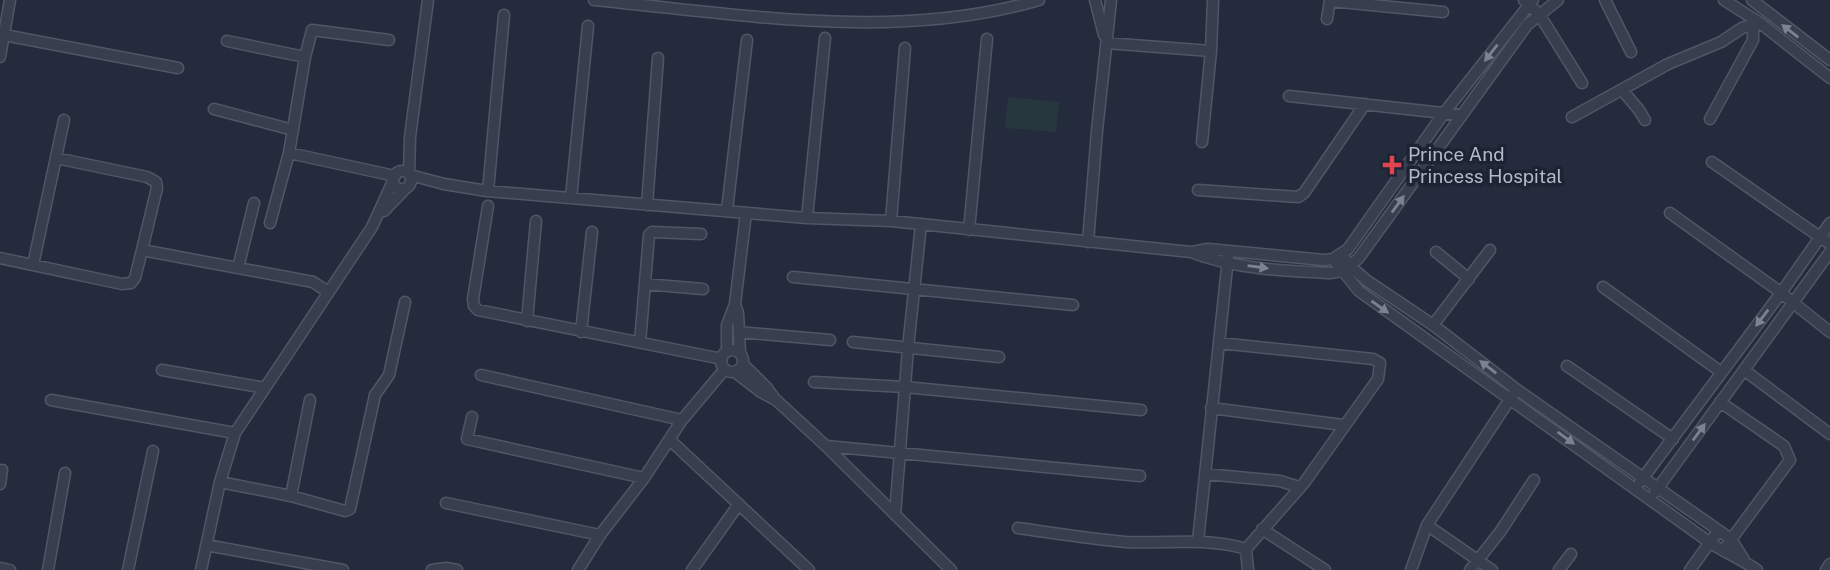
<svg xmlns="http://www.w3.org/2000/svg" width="1830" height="570" font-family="'Public Sans',sans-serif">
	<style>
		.green { fill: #26383e }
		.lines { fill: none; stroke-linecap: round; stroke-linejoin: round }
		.minor-casing { stroke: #505665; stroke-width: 13 }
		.minor { stroke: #383e4d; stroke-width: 10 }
		.oneway { fill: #7c8291 }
		.health-dot { fill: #e0444e; stroke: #1d2332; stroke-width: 2.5 }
		.labels { text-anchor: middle; stroke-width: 7; stroke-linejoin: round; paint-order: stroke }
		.poi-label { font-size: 19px; fill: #b3b9c8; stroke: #1d2332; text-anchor: start }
	</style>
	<rect width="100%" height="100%" fill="#242b3d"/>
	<path class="green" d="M 1008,97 L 1059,102 L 1056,132 L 1005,128 Z"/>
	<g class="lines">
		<g class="minor-casing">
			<path id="minor" d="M 594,0 C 740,14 895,42 1039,0
				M 1095,0 L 1104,35
				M 1524,0 L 1539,14 L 1582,83
				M 1605,0 L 1631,52
				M 1724,0 L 1760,23 L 1830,78
				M 1752,0 L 1830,60
				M 1330,1 L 1443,12
				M 1327,19 L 1330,0
				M 4,35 L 178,68
				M 389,40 L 312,30 L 305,57 L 289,153 L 395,176
				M 227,41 L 305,57
				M 1106,43 L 1211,51
				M 0,57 L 10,0
				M 1623,91 L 1639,110 L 1645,120
				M 1289,96 L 1461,115
				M 214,109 L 293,130
				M 1572,117 L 1668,64 L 1721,42 L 1742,28 L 1748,26 L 1753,28
				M 1710,119 L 1753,40 L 1753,28 L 1757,25
				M 1202,142 L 1211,51 L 1213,0
				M 56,158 L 147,177 L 156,182 L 157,188 L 142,250
				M 1712,162 L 1830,244
				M393 180a9 9 0 1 1 18 0a9 9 0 1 1-18 0Z
				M 409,174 L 410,137 L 428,0
				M 410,175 L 444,184 L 487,191 L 807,218 L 891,221 L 1191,252 C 1234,269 1284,271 1330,273 L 1341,271 L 1358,259 L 1527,25 L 1558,0
				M 1198,190 L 1298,197 L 1304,193 L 1365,104
				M 488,191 L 504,15
				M 571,198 L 588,26
				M 647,205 L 658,58
				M 488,206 L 473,299 L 474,306 L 478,310 L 722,359
				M 727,210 L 747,40
				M 384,211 L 405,189
				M 1670,213 L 1776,289 L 1830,332
				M 807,218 L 825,38
				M 891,221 L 905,48
				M 270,223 L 289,153
				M 969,230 L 987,39
				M 1088,242 L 1097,131 L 1111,0
				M 1192,252 L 1208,249 L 1324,260 L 1333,259 L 1348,249 L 1444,113 L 1533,0
				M 1436,252 L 1469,279
				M 1342,254 L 1350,266 L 1366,280 L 1433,325 L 1516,389 L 1731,539 L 1744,560
				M 0,258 L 122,284 L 131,283 L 135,278 L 142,250 L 313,282 L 328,292
				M 1333,259 L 1359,291 L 1709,542 C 1725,553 1742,559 1757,570
				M 33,265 L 64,120
				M 238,268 L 254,203
				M 793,277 L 1073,305
				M 645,284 L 703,289
				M 1603,287 L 1721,372
				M 735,304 L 738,313 L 740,353
				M 527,321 L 536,221
				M 1433,325 L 1490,250
				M 581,332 L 592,232
				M 739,332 L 830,340
				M 640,342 L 649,235 L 652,232 L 701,234
				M 853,342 L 999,357
				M721 361a11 11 0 1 1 22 0a11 11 0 1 1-22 0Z
				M 727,352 L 727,325 L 735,304 L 746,213
				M 743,364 L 767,388 L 775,399 L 826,446 L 951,570
				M 1567,366 L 1673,439
				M 162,370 L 265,388
				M 1744,370 L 1830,434
				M 735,372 L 761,392 L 774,399
				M 481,375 L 682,420
				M 814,382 L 905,387 L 1141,410
				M 51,400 L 235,433
				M 1720,402 L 1784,446 L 1790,460 L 1727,545
				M 1211,408 L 1343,425
				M 472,417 L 467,439 L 644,478
				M 670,440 L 809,570
				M 826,446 L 1140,476
				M 1206,474 L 1280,481 L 1299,487
				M 220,482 L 291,496 L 345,511 L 350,509 L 375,395 L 389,375 L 405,302
				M 1640,482 L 1781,293 L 1830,223
				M 0,484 L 2,470
				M 1655,492 L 1830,252
				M 291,496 L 310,400
				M 446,503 L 600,535
				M 895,515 L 908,348 L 921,224
				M 1427,525 L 1492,570
				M 1018,528 C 1054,533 1090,539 1126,542 C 1167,544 1207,537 1246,549 L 1304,483 L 1378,379 L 1380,363 L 1373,359 L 1219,343
				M 1262,529 L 1325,570
				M 1198,541 L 1228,258
				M 206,545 L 343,570
				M 1246,549 L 1248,570
				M 0,568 L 10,570
				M 48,570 L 65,473
				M 128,570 L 153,451
				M 201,570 L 220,482 L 235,433 L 372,227 L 393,181
				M 432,570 L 446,568 L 457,570
				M 578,570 L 600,535 L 644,478 L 682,420 L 725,369
				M 692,570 L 739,504
				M 1411,570 L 1427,525 L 1514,393
				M 1470,570 L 1500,532 L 1534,480
				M 1559,570 L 1571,554
				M 1690,570 L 1718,531
				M 1826,570 L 1830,564"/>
		</g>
		<use href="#minor" class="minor"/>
	</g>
	<defs><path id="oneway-solid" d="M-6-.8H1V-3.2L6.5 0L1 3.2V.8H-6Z" transform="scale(1.75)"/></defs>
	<g class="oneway">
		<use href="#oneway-solid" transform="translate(1790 31) rotate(-142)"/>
		<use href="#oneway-solid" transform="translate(1491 53) rotate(128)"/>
		<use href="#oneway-solid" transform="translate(1398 204) rotate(-54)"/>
		<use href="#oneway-solid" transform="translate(1258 267) rotate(8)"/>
		<use href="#oneway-solid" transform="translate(1380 307) rotate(35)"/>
		<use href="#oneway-solid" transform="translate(1762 318) rotate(127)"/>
		<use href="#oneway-solid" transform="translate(1488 367) rotate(-142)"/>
		<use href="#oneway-solid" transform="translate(1699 432) rotate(-54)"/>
		<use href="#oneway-solid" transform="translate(1566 438) rotate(36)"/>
	</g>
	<path class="health-dot" d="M1388.5 154.5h7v7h7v7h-7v7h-7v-7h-7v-7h7z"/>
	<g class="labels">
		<g class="poi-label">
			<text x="1408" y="161">Prince And<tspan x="1408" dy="22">Princess Hospital</tspan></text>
		</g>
	</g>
</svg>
